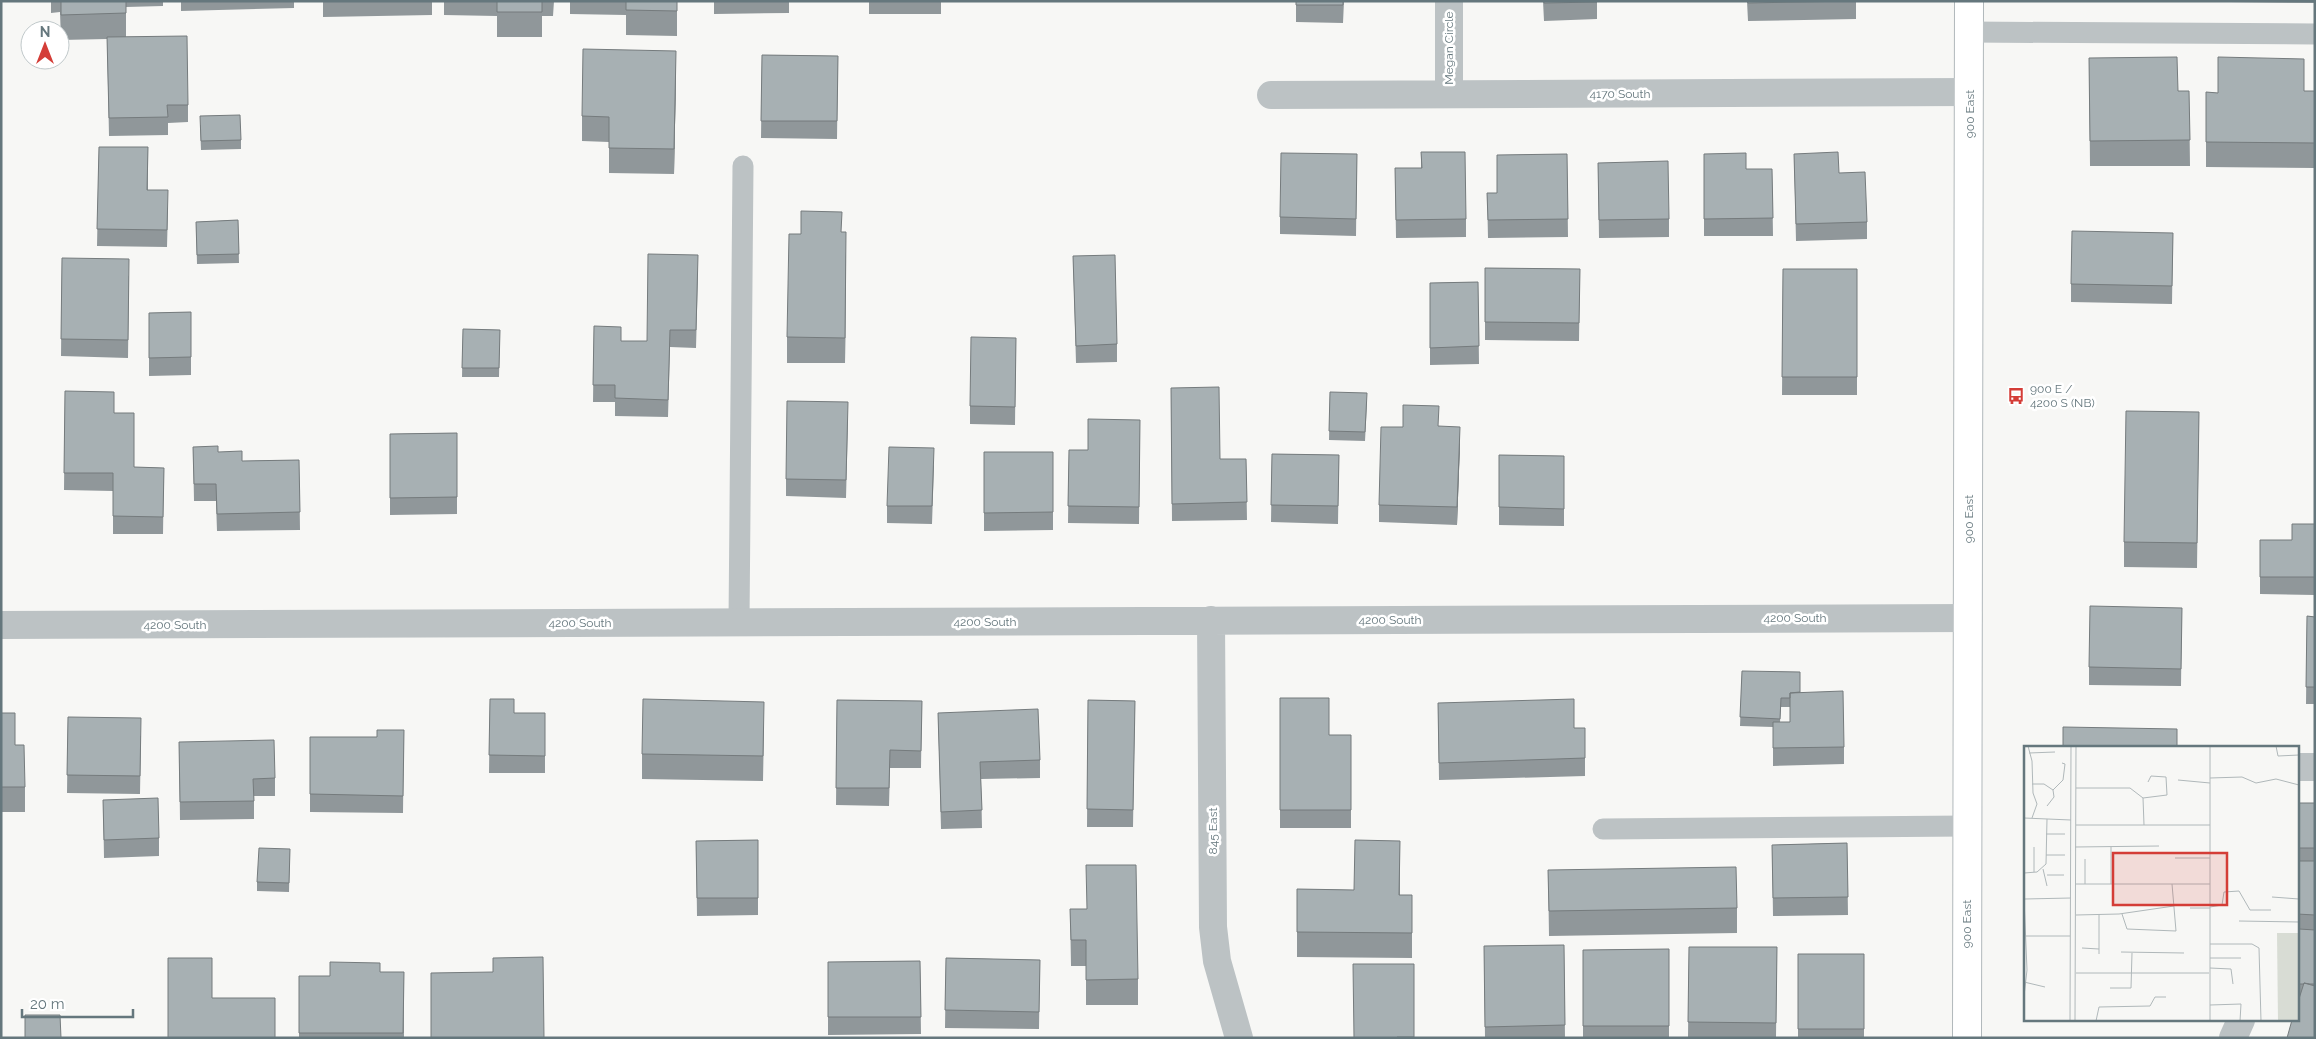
<svg xmlns="http://www.w3.org/2000/svg" width="2316" height="1039" font-family="Raleway,sans-serif">
	<style>
		.lines { fill: none; stroke-linecap: round; stroke-linejoin: round }
		.secondary-casing { stroke: #b1b8bb; stroke-width: 30 }
		.service { stroke: #bcc2c4; stroke-width: 21 }
		.minor { stroke: #bcc2c4; stroke-width: 28 }
		.secondary { stroke: #fff; stroke-width: 28 }
		.wall { fill: #90979a; fill-rule: evenodd }
		.shaded-wall { fill: #757b7d }
		.building { fill: #a7b0b3; stroke: #757b7d }
		.labels { text-anchor: middle; stroke-width: 5; stroke-linejoin: round; paint-order: stroke }
		.street-label { font-size: 12px; fill: #65777d; stroke: #fff }
		.poi-label { font-size: 12px; fill: #65777d; stroke: #fff; text-anchor: start }
		.inset-road { fill: none; stroke: #b0b8ba; stroke-width: 1 }
		.view { fill: #d43d37; fill-opacity: 0.15; stroke: #d43d37; stroke-width: 2.5 }
		.inset-edge { fill: none; stroke: #65777d; stroke-width: 2.5 }
	</style>
	<rect width="100%" height="100%" fill="#f7f7f5"/>
	<g class="lines">
		<g class="secondary-casing">
			<path id="secondary" d="M 1967,1038 L 1969,1"/>
		</g>
		<path class="service" d="M 1969,32 L 2315,34
			M 739,623 L 743,166
			M 1603,829 L 1967,826"/>
		<path class="minor" d="M 1449,1 L 1449,94
			M 1271,95 L 1970,92
			M 1211,620 L 1213,927 L 1217,961 L 1239,1038
			M 1,625 L 1969,618
			M 2297,767 L 2315,767
			M 2233,1038 L 2241,1020"/>
		<use href="#secondary" class="secondary"/>
	</g>
	<path class="wall" d="M 51,1 L 163,1 L 163,6 L 126,7 L 126,37 L 188,105 L 188,122 L 168,123 L 168,135 L 109,136 L 107,39 L 61,40 L 60,12 L 51,13 Z
		M 181,1 L 294,1 L 294,8 L 181,11 Z
		M 323,1 L 432,1 L 432,15 L 323,17 Z
		M 444,1 L 554,1 L 553,16 L 542,16 L 542,37 L 497,37 L 497,16 L 444,15 Z
		M 570,1 L 677,1 L 677,36 L 626,35 L 626,15 L 570,14 Z
		M 714,1 L 789,1 L 789,13 L 714,14 Z
		M 869,1 L 941,1 L 941,14 L 869,14 Z
		M 1296,1 L 1344,1 L 1343,23 L 1296,22 Z
		M 1543,1 L 1597,1 L 1597,19 L 1544,21 Z
		M 1747,1 L 1856,1 L 1856,19 L 1748,21 Z
		M 2230,1 L 2315,1 L 2315,3 L 2230,2 Z
		M 762,55 L 838,56 L 837,139 L 761,138 Z
		M 2089,58 L 2178,91 L 2189,91 L 2190,166 L 2090,166 Z
		M 676,76 L 674,174 L 609,173 L 609,142 L 582,141 L 582,116 Z
		M 2304,91 L 2315,91 L 2315,168 L 2206,167 L 2206,92 L 2218,93 Z
		M 200,125 L 241,140 L 241,149 L 201,150 Z
		M 99,147 L 148,147 L 148,190 L 168,208 L 167,247 L 97,246 Z
		M 1421,152 L 1466,219 L 1466,237 L 1396,238 L 1395,168 L 1421,168 Z
		M 1357,154 L 1356,236 L 1280,234 L 1280,217 Z
		M 1567,154 L 1568,237 L 1488,238 L 1487,193 L 1497,193 Z
		M 1704,154 L 1746,169 L 1772,169 L 1773,236 L 1704,236 Z
		M 1794,154 L 1839,173 L 1867,222 L 1867,239 L 1796,241 Z
		M 1598,163 L 1669,219 L 1669,237 L 1599,238 Z
		M 238,220 L 239,263 L 197,264 L 196,222 Z
		M 842,232 L 846,257 L 845,363 L 787,363 L 787,337 L 801,234 Z
		M 2173,233 L 2172,304 L 2071,302 L 2071,284 Z
		M 1073,256 L 1117,344 L 1117,362 L 1076,363 Z
		M 62,258 L 129,276 L 128,358 L 61,356 Z
		M 1485,268 L 1580,269 L 1579,341 L 1485,340 Z
		M 1783,269 L 1857,269 L 1857,395 L 1782,395 Z
		M 698,273 L 696,348 L 670,347 L 668,417 L 615,416 L 615,402 L 593,402 L 594,326 L 621,341 L 647,341 Z
		M 1478,282 L 1479,364 L 1430,365 L 1430,283 Z
		M 191,312 L 191,375 L 149,376 L 149,313 Z
		M 463,329 L 500,330 L 499,377 L 462,377 Z
		M 1016,338 L 1015,425 L 970,424 L 970,406 Z
		M 1171,388 L 1220,459 L 1246,459 L 1247,520 L 1172,521 Z
		M 65,391 L 114,413 L 134,467 L 164,468 L 163,534 L 113,534 L 113,491 L 64,490 Z
		M 1330,392 L 1367,402 L 1365,441 L 1329,440 Z
		M 2199,412 L 2197,568 L 2124,567 L 2124,542 Z
		M 848,420 L 846,498 L 786,496 L 786,479 Z
		M 1140,420 L 1139,524 L 1068,523 L 1069,450 L 1088,450 Z
		M 1439,426 L 1460,444 L 1457,525 L 1379,522 L 1379,505 L 1403,427 Z
		M 457,433 L 457,514 L 390,515 L 390,434 Z
		M 193,447 L 218,452 L 242,461 L 299,460 L 300,530 L 217,531 L 216,501 L 194,501 Z
		M 984,452 L 1053,452 L 1053,530 L 984,531 Z
		M 1272,454 L 1339,455 L 1338,524 L 1271,522 Z
		M 1499,455 L 1564,456 L 1564,526 L 1499,525 Z
		M 934,465 L 932,524 L 887,523 L 887,506 Z
		M 2315,524 L 2315,595 L 2260,594 L 2260,540 L 2292,540 Z
		M 2182,608 L 2181,686 L 2089,685 L 2089,667 Z
		M 2307,616 L 2315,617 L 2315,704 L 2306,704 Z
		M 1742,671 L 1800,692 L 1844,747 L 1844,764 L 1773,766 L 1773,727 L 1740,726 ZM 1781,707 L 1790,707 L 1790,722 L 1780,722 Z
		M 1280,698 L 1329,735 L 1351,735 L 1351,828 L 1280,828 Z
		M 490,699 L 514,713 L 545,713 L 545,773 L 489,773 Z
		M 837,700 L 922,701 L 921,768 L 890,768 L 889,806 L 836,805 Z
		M 1088,700 L 1135,701 L 1133,827 L 1087,827 Z
		M 1438,703 L 1574,728 L 1585,728 L 1585,776 L 1439,780 Z
		M 1,713 L 15,745 L 25,787 L 25,812 L 1,812 Z
		M 938,713 L 1040,760 L 1040,778 L 981,779 L 982,828 L 941,829 Z
		M 68,717 L 141,736 L 140,794 L 67,793 Z
		M 764,727 L 763,781 L 642,779 L 642,754 Z
		M 404,730 L 403,813 L 310,812 L 310,737 L 377,737 Z
		M 179,742 L 275,778 L 275,796 L 254,796 L 254,819 L 180,820 Z
		M 103,800 L 159,838 L 159,856 L 104,858 Z
		M 2297,803 L 2315,803 L 2315,1038 L 2298,1002 L 2299,932 L 2297,932 Z
		M 758,840 L 758,915 L 697,916 L 696,841 Z
		M 1400,841 L 1400,895 L 1412,895 L 1412,958 L 1297,957 L 1297,889 L 1354,890 Z
		M 1847,843 L 1848,915 L 1773,916 L 1772,845 Z
		M 290,849 L 289,892 L 257,891 L 257,882 Z
		M 1548,870 L 1737,908 L 1737,933 L 1549,936 Z
		M 1070,909 L 1138,979 L 1138,1005 L 1086,1005 L 1086,966 L 1071,966 Z
		M 1564,945 L 1565,1038 L 1485,1038 L 1484,946 Z
		M 1689,947 L 1777,947 L 1776,1038 L 1688,1038 Z
		M 1669,949 L 1669,1038 L 1583,1038 L 1583,950 Z
		M 1798,954 L 1864,954 L 1864,1038 L 1798,1038 Z
		M 946,958 L 1040,960 L 1039,1029 L 945,1028 Z
		M 920,961 L 921,1034 L 828,1035 L 828,962 Z
		M 1414,964 L 1414,1038 L 1354,1038 Z
		M 380,972 L 404,972 L 404,1038 L 299,1038 L 299,976 L 330,976 Z
		M 2103,1020 L 2180,1020 L 2180,1022 Z"/>
	<path class="shaded-wall" d="M 676,51 L 676,76 L 674,174 L 674,149 Z
		M 846,232 L 846,257 L 845,363 L 845,338 Z
		M 1460,427 L 1460,444 L 1457,525 L 1457,507 Z"/>
	<path class="building" d="M 61,1 L 126,1 L 126,13 L 61,15 Z
		M 497,1 L 542,1 L 542,12 L 497,12 Z
		M 626,1 L 677,1 L 677,11 L 626,10 Z
		M 1296,1 L 1343,1 L 1343,5 L 1296,5 Z
		M 1544,1 L 1597,1 L 1597,2 L 1544,3 Z
		M 1747,1 L 1850,1 L 1748,3 Z
		M 187,36 L 188,105 L 167,105 L 168,117 L 109,118 L 107,37 Z
		M 583,49 L 676,51 L 674,149 L 609,148 L 609,117 L 582,116 Z
		M 762,55 L 838,56 L 837,121 L 761,121 Z
		M 2177,57 L 2178,91 L 2189,91 L 2190,140 L 2090,141 L 2089,58 Z
		M 2218,57 L 2304,59 L 2304,91 L 2315,91 L 2315,143 L 2206,142 L 2206,92 L 2218,93 Z
		M 240,115 L 241,140 L 201,141 L 200,116 Z
		M 99,147 L 148,147 L 147,190 L 168,190 L 167,230 L 97,229 Z
		M 1421,152 L 1465,152 L 1466,219 L 1396,220 L 1395,168 L 1422,168 Z
		M 1838,152 L 1839,173 L 1865,172 L 1867,222 L 1796,224 L 1794,154 Z
		M 1281,153 L 1357,154 L 1356,219 L 1280,217 Z
		M 1746,153 L 1746,169 L 1772,169 L 1773,218 L 1704,219 L 1704,154 Z
		M 1567,154 L 1568,219 L 1488,220 L 1487,193 L 1497,193 L 1497,155 Z
		M 1668,161 L 1669,219 L 1599,220 L 1598,163 Z
		M 801,211 L 842,212 L 841,232 L 846,232 L 845,338 L 787,337 L 789,234 L 801,234 Z
		M 238,220 L 239,254 L 197,255 L 196,222 Z
		M 2072,231 L 2173,233 L 2172,286 L 2071,284 Z
		M 648,254 L 698,255 L 696,330 L 670,330 L 668,400 L 615,398 L 615,385 L 593,385 L 594,326 L 621,327 L 621,341 L 647,341 Z
		M 1115,255 L 1117,344 L 1076,346 L 1073,256 Z
		M 62,258 L 129,259 L 128,340 L 61,339 Z
		M 1485,268 L 1580,269 L 1579,323 L 1485,322 Z
		M 1783,269 L 1857,269 L 1857,377 L 1782,377 Z
		M 1478,282 L 1479,346 L 1430,348 L 1430,283 Z
		M 191,312 L 191,357 L 149,358 L 149,313 Z
		M 463,329 L 500,330 L 499,368 L 462,368 Z
		M 971,337 L 1016,338 L 1015,407 L 970,406 Z
		M 1219,387 L 1220,459 L 1246,459 L 1247,502 L 1172,504 L 1171,388 Z
		M 65,391 L 114,392 L 114,413 L 134,413 L 134,467 L 164,468 L 163,517 L 113,516 L 113,473 L 64,473 Z
		M 1330,392 L 1367,393 L 1365,432 L 1329,431 Z
		M 787,401 L 848,402 L 846,480 L 786,479 Z
		M 1403,405 L 1439,406 L 1438,426 L 1460,427 L 1457,507 L 1379,505 L 1381,427 L 1403,427 Z
		M 2126,411 L 2199,412 L 2197,543 L 2124,542 Z
		M 1088,419 L 1140,420 L 1139,507 L 1068,506 L 1069,450 L 1088,450 Z
		M 457,433 L 457,497 L 390,498 L 390,434 Z
		M 218,446 L 218,452 L 242,451 L 242,461 L 299,460 L 300,512 L 217,514 L 216,484 L 194,484 L 193,447 Z
		M 889,447 L 934,448 L 932,506 L 887,506 Z
		M 984,452 L 1053,452 L 1053,512 L 984,513 Z
		M 1272,454 L 1339,455 L 1338,506 L 1271,505 Z
		M 1499,455 L 1564,456 L 1564,509 L 1499,507 Z
		M 2292,524 L 2315,524 L 2315,577 L 2260,577 L 2260,540 L 2292,540 Z
		M 2090,606 L 2182,608 L 2181,669 L 2089,667 Z
		M 2307,616 L 2315,617 L 2315,687 L 2306,687 Z
		M 1742,671 L 1800,672 L 1800,692 L 1790,693 L 1790,698 L 1781,698 L 1780,719 L 1740,717 Z
		M 1843,691 L 1844,747 L 1773,748 L 1773,722 L 1790,722 L 1790,693 Z
		M 1280,698 L 1329,698 L 1329,735 L 1351,735 L 1351,810 L 1280,810 Z
		M 490,699 L 514,699 L 514,713 L 545,713 L 545,756 L 489,755 Z
		M 643,699 L 764,702 L 763,756 L 642,754 Z
		M 1574,699 L 1574,728 L 1585,728 L 1585,758 L 1439,763 L 1438,703 Z
		M 837,700 L 922,701 L 921,751 L 890,750 L 889,788 L 836,788 Z
		M 1088,700 L 1135,701 L 1133,810 L 1087,809 Z
		M 1038,709 L 1040,760 L 980,762 L 982,810 L 941,812 L 938,713 Z
		M 1,713 L 15,713 L 15,745 L 24,745 L 25,787 L 1,787 Z
		M 68,717 L 141,718 L 140,776 L 67,775 Z
		M 2063,727 L 2177,729 L 2177,748 L 2063,748 Z
		M 377,730 L 404,730 L 403,796 L 310,794 L 310,737 L 377,737 Z
		M 274,740 L 275,778 L 253,779 L 254,801 L 180,802 L 179,742 Z
		M 158,798 L 159,838 L 104,840 L 103,800 Z
		M 2297,803 L 2315,803 L 2315,848 L 2297,848 Z
		M 758,840 L 758,898 L 697,898 L 696,841 Z
		M 1355,840 L 1400,841 L 1399,895 L 1412,895 L 1412,933 L 1297,932 L 1297,889 L 1354,890 Z
		M 1847,843 L 1848,897 L 1773,898 L 1772,845 Z
		M 259,848 L 290,849 L 289,883 L 257,882 Z
		M 2297,861 L 2315,861 L 2315,915 L 2297,914 Z
		M 1086,865 L 1136,865 L 1138,979 L 1086,980 L 1086,940 L 1071,940 L 1070,909 L 1087,909 Z
		M 1736,867 L 1737,908 L 1549,911 L 1548,870 Z
		M 2299,929 L 2315,930 L 2315,984 L 2310,984 L 2304,983 L 2304,984 L 2298,984 Z
		M 1564,945 L 1565,1025 L 1485,1027 L 1484,946 Z
		M 1689,947 L 1777,947 L 1776,1023 L 1688,1022 Z
		M 1669,949 L 1669,1026 L 1583,1026 L 1583,950 Z
		M 1798,954 L 1864,954 L 1864,1029 L 1798,1029 Z
		M 543,957 L 544,1038 L 431,1038 L 431,973 L 493,972 L 493,958 Z
		M 168,958 L 212,958 L 212,998 L 275,998 L 275,1038 L 168,1038 Z
		M 946,958 L 1040,960 L 1039,1012 L 945,1010 Z
		M 920,961 L 921,1017 L 828,1017 L 828,962 Z
		M 330,962 L 380,963 L 380,972 L 404,972 L 403,1033 L 299,1033 L 299,976 L 330,976 Z
		M 1353,964 L 1414,964 L 1414,1037 L 1397,1037 L 1397,1038 L 1354,1038 Z
		M 2304,983 L 2315,986 L 2315,1038 L 2287,1038 L 2292,1020 L 2297,1020 L 2297,1005 Z
		M 25,1015 L 60,1015 L 61,1038 L 25,1038 Z"/>
	<defs>
		<g id="bus-bare" transform="scale(1.35)"><path d="M-5-6H5V4H4V6H2V4H-2V6H-4V4H-5ZM-3.5-4V0h7V-4ZM-3.5 1.2v1.5H-2V1.2ZM2 1.2v1.5H3.5V1.2Z" fill="#d43d37" stroke="#fff" stroke-width="2.5" paint-order="stroke"/></g>
	</defs>
	<g fill-rule="evenodd">
		<use href="#bus-bare" x="2016" y="396"/>
	</g>
	<g class="labels">
		<g class="street-label">
			<text transform="translate(1449 48) rotate(-90)" y="4">Megan Circle</text>
			<text x="1620" y="98">4170 South</text>
			<text transform="translate(1970 114) rotate(-90)" y="4">900 East</text>
			<text transform="translate(1969 519) rotate(-90)" y="4">900 East</text>
			<text x="1795" y="622">4200 South</text>
			<text x="1390" y="624">4200 South</text>
			<text x="985" y="626">4200 South</text>
			<text x="580" y="627">4200 South</text>
			<text x="175" y="629">4200 South</text>
			<text transform="translate(1213 831) rotate(-90)" y="4">845 East</text>
			<text transform="translate(1967 924) rotate(-90)" y="4">900 East</text>
		</g>
		<g class="poi-label">
			<text x="2030" y="393">900 E /<tspan x="2030" dy="14">4200 S (NB)</tspan></text>
		</g>
	</g>
	<g transform="translate(2024 746)">
		<rect width="275" height="275" fill="#f7f7f5"/>
		<path d="M 253,187 L 275,187 L 275,275 L 254,275 Z" fill="#d8dcd4"/>
		<path class="inset-road" d="M 4,0 L 8,15 L 9,47 L 13,58 L 8,72M 252,0 L 254,10 L 275,9M 5,7 L 31,6M 186,32 L 218,31 L 232,37 L 252,33 L 275,39M 154,34 L 186,37M 8,38 L 20,38 L 29,44M 52,42 L 106,42 L 119,52M 29,44 L 39,34 L 41,18 L 38,17M 119,52 L 143,49 L 142,31 L 127,30 L 124,36M 119,52 L 120,79M 23,60 L 30,51 L 29,44M 0,72 L 47,74M 52,79 L 186,79M 22,88 L 41,88M 10,101 L 10,126M 51,101 L 135,100M 87,101 L 87,138M 22,109 L 41,109M 151,112 L 186,112M 19,123 L 23,140M 0,127 L 13,126 L 22,118 L 23,73M 23,129 L 40,129M 52,138 L 186,138M 61,138 L 61,113M 248,151 L 275,153M 1,153 L 47,152M 186,161 L 198,159 L 200,146 L 215,145 L 226,164 L 247,164M 166,162 L 186,162M 98,168 L 103,183 L 152,185 L 148,138M 52,169 L 95,168 L 150,160M 215,175 L 275,176M 2,190 L 46,190M 186,198 L 228,198 L 235,202 L 237,275M 58,202 L 75,203M 97,206 L 160,207M 75,208 L 75,168M 186,212 L 217,212M 186,222 L 207,223 L 209,238M 52,227 L 185,227M 0,236 L 21,241M 86,242 L 107,242 L 108,207M 0,250 L 3,224 L 0,153M 186,259 L 217,258 L 216,275M 46,275 L 47,0M 51,275 L 52,0M 72,275 L 75,261 L 126,260 L 131,251 L 142,251M 186,275 L 186,0"/>
		<path class="view" d="M 89,107 L 203,107 L 203,159 L 89,159 Z"/>
		<rect width="275" height="275" class="inset-edge"/>
	</g>
	<rect width="2316" height="1039" fill="none" stroke="#65777d" stroke-width="5"/>
	<g transform="translate(45 45)"><circle r="24" fill="#ffffff" stroke="#c1c9cb"/>
	<path d="M0-4L9 19L0 12L-9 19Z" fill="#d43d37"/>
	<text y="-8" font-size="14" font-weight="bold" text-anchor="middle" fill="#65777d">N</text>
	</g>
	<path d="M22 1009v8h111v-8" fill="none" stroke="#65777d" stroke-width="2.5"/>
	<text x="30" y="1009" font-size="15" fill="#65777d" stroke="#ffffff" stroke-width="4" paint-order="stroke">20 m</text>
</svg>
